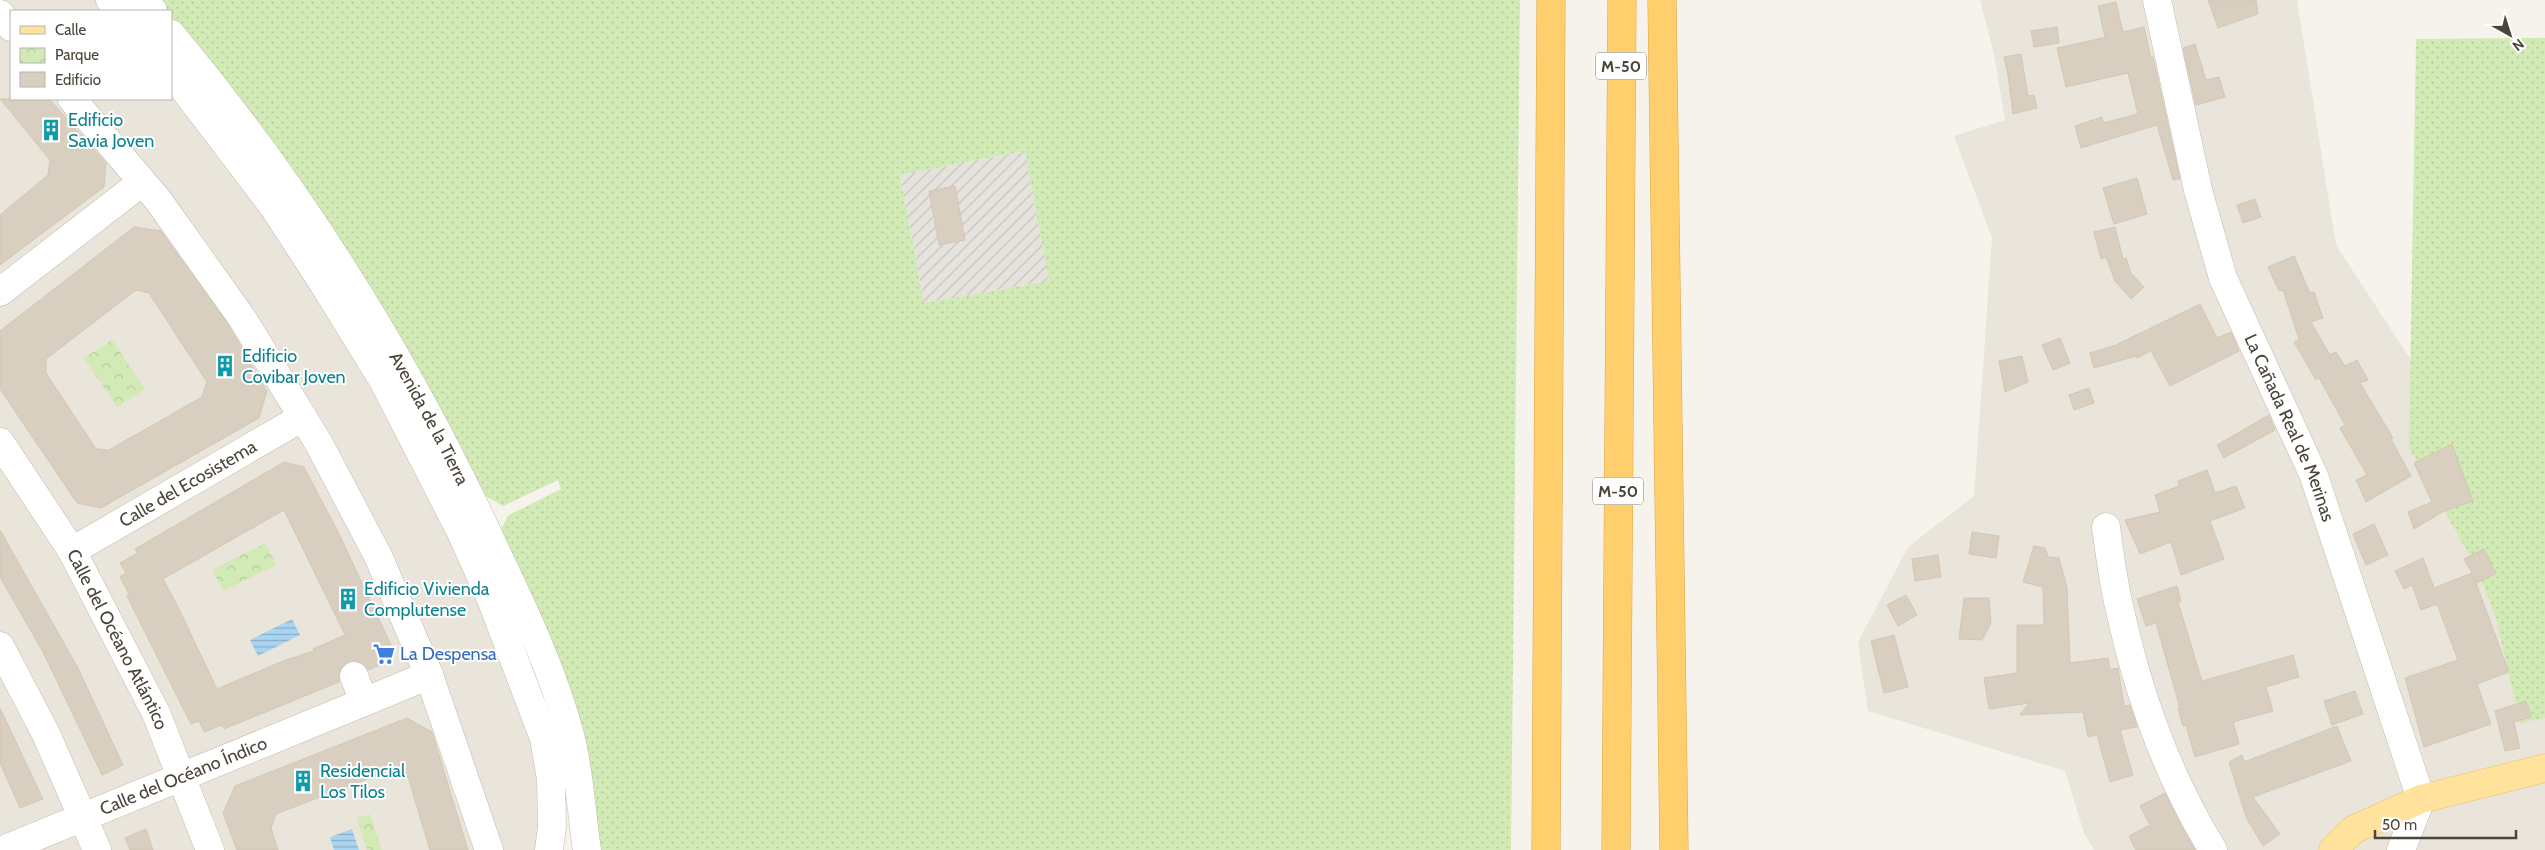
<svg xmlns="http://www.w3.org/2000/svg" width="2545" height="850" font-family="Cabin,sans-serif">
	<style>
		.residential { fill: #eae5da }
		.industrial { fill: url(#industrial-furrows) }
		.grass { fill: url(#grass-dots); fill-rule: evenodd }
		.park { fill: url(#park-crowns) }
		.water { fill: url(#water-rules) }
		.building { fill: #d8cfc1; stroke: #d3c7b4; fill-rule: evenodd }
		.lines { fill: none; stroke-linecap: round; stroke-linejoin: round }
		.minor-casing { stroke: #c2bbae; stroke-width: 29 }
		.major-casing { stroke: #e6c16a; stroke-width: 29 }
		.highway-casing { stroke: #e0a43c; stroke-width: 29 }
		.minor { stroke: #fff; stroke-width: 28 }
		.major { stroke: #ffe39c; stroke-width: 28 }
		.highway { stroke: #ffcf6e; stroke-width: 28 }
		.labels { text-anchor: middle; stroke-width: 4; stroke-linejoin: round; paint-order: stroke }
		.shield { fill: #fff; stroke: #817c74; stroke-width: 1 }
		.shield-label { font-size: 16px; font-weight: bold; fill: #4b4439 }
		.culture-label { font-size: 18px; fill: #0d838f; stroke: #fff; text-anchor: start }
		.street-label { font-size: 18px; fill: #4b4439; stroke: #fff }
		.shop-label { font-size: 18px; fill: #366cbe; stroke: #fff; text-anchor: start }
	</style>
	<defs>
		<pattern id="industrial-furrows" width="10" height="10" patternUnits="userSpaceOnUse" patternTransform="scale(1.25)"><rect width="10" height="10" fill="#e6e2dd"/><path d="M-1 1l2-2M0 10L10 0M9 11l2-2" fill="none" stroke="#c7c3be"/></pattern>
		<pattern id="grass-dots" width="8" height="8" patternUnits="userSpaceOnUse" patternTransform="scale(1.25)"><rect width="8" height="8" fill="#d2eab5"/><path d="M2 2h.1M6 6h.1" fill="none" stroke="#b6ca9c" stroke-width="1.8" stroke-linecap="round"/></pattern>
		<pattern id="park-crowns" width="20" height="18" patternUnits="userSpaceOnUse" patternTransform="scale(1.25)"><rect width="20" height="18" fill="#d2eab5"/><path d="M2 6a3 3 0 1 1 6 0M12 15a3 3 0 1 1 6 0" fill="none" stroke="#b6ca9c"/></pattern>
		<pattern id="water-rules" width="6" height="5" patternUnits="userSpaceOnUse" patternTransform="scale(1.25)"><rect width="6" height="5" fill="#a9d4f2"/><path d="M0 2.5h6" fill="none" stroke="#8caec5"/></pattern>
	</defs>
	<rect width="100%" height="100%" fill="#f6f3ec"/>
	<path class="residential" d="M 0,0 L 110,0 L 120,11 L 11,11 L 11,99 L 171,99 L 171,72 L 323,283 L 525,683 L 549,850 L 0,850 Z
		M 1980,0 L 2297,0 L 2336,245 L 2422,377 L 2545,635 L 2545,850 L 2094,850 L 2084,833 L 2065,771 L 1868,711 L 1858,642 L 1908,547 L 1974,496 L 1992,238 L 1954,136 L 2005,120 L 1995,59 Z"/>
	<path class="industrial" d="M 1025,151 L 1049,281 L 924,303 L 900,175 Z"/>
	<path class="grass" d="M 156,0 L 1520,0 L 1511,850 L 601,850 L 542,622 L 501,529 L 509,515 L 561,489 L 558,480 L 503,506 L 484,495 L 187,36 L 171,18 L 171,11 L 166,11 ZM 1025,151 L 1049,281 L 924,303 L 900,175 Z
		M 2545,38 L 2545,718 L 2520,723 L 2496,618 L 2478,571 L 2409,448 L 2416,39 Z"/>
	<path class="park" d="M 112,340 L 145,389 L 117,407 L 84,358 Z
		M 265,543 L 276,565 L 223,591 L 212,570 Z
		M 370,814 L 382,850 L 367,850 L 357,818 Z"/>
	<path class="water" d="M 292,619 L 300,635 L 258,656 L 250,640 Z
		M 352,829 L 359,850 L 334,850 L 330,837 Z"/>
	<path class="building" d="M 2208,0 L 2256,0 L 2258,14 L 2218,28 Z
		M 2116,2 L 2123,32 L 2144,27 L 2151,58 L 2153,57 L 2180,179 L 2173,180 L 2157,125 L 2081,148 L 2075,126 L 2102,117 L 2103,123 L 2138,114 L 2128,73 L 2066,87 L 2057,48 L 2103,38 L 2105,37 L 2098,6 Z
		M 2057,27 L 2059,43 L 2034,47 L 2031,31 Z
		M 2195,44 L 2206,80 L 2219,77 L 2225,97 L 2196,105 L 2183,48 Z
		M 2021,54 L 2028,96 L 2034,95 L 2037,108 L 2013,114 L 2008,75 L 2004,57 Z
		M 0,99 L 49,99 L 106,163 L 104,187 L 0,265 L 0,215 L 48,175 L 50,160 Z
		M 2137,178 L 2147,214 L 2114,224 L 2103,188 Z
		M 955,186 L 965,240 L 939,245 L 929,191 Z
		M 2255,199 L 2261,217 L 2243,223 L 2237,205 Z
		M 134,227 L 161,231 L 227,323 L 267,391 L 259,418 L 101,508 L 77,503 L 0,389 L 0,331 ZM 136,290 L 149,293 L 207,382 L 202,397 L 109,450 L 96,449 L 46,373 L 46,359 Z
		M 2115,227 L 2123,259 L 2126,258 L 2131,273 L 2144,287 L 2131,299 L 2115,281 L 2106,257 L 2101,259 L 2094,232 Z
		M 2294,256 L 2310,293 L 2314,292 L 2323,318 L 2311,322 L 2330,355 L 2336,352 L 2345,366 L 2357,360 L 2368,380 L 2360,383 L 2393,438 L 2391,439 L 2411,476 L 2366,502 L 2356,480 L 2367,475 L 2340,428 L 2345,425 L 2319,378 L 2316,380 L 2294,342 L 2299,339 L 2283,290 L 2279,291 L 2268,267 Z
		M 2200,304 L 2217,338 L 2231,332 L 2239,351 L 2170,386 L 2151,351 L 2137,358 L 2136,356 L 2094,368 L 2090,353 L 2116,345 Z
		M 2060,338 L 2070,363 L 2053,370 L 2042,345 Z
		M 2022,356 L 2028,382 L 2005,392 L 1999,361 Z
		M 2089,388 L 2094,403 L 2074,410 L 2069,395 Z
		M 2269,415 L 2275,430 L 2224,458 L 2217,445 Z
		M 2452,444 L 2473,501 L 2442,512 L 2414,529 L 2408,512 L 2432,502 L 2414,463 Z
		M 284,462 L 304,467 L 339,534 L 391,645 L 384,663 L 368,670 L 363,664 L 357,661 L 349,661 L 342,667 L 339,674 L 339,682 L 224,729 L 222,725 L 204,732 L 199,721 L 191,724 L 127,596 L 129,594 L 120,577 L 126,573 L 120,563 L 138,553 L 135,549 ZM 284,510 L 345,635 L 313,649 L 314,651 L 283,661 L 217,689 L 176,603 L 163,579 Z
		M 2207,470 L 2215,493 L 2236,486 L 2245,508 L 2210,521 L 2224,559 L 2181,575 L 2171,542 L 2140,554 L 2125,520 L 2160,512 L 2155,495 L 2179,486 L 2178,481 Z
		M 2374,524 L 2388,555 L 2366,565 L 2353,534 Z
		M 0,530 L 78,668 L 123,765 L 102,775 L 43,652 L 0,577 Z
		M 1972,532 L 1999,536 L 1996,558 L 1969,554 Z
		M 2034,546 L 2045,548 L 2048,557 L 2059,558 L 2067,588 L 2070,663 L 2108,658 L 2110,670 L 2118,668 L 2124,706 L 2130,705 L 2137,727 L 2120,730 L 2133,775 L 2110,782 L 2097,735 L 2088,737 L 2083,712 L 2020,715 L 2029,703 L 1989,709 L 1984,678 L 2017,673 L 2017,625 L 2044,625 L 2043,587 L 2023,582 Z
		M 2484,549 L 2496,573 L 2477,583 L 2473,575 L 2509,672 L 2477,684 L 2491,724 L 2424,747 L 2405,678 L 2458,660 L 2437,604 L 2421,610 L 2412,585 L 2404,589 L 2395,571 L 2423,558 L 2434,588 L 2472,573 L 2464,559 Z
		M 1938,555 L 1941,577 L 1915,581 L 1912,559 Z
		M 2177,586 L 2181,601 L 2178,602 L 2202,681 L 2293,655 L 2299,677 L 2266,687 L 2273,711 L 2233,722 L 2239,744 L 2195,757 L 2186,725 L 2183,726 L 2178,708 L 2180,708 L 2156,623 L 2146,626 L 2137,599 Z
		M 1906,595 L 1917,615 L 1898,626 L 1887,605 Z
		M 1964,598 L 1989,598 L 1991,623 L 1982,640 L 1959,639 Z
		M 1894,635 L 1908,687 L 1884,693 L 1871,641 Z
		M 2355,691 L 2363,714 L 2332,725 L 2324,701 Z
		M 2526,701 L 2531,717 L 2514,722 L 2520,748 L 2505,751 L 2495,711 Z
		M 0,708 L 43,799 L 20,808 L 0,763 Z
		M 407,718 L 432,732 L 468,850 L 430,850 L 408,777 L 393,769 L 276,814 L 271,828 L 278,850 L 237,850 L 223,813 L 235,786 Z
		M 2337,726 L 2351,761 L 2253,797 L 2280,834 L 2263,846 L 2246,817 L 2229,762 L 2242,755 L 2244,762 Z
		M 2165,793 L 2183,829 L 2195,850 L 2136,850 L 2129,836 L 2150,825 L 2140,806 Z
		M 146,829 L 153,850 L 130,850 L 125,838 Z"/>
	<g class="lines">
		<g class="minor-casing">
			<g id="minor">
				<path d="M 110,0 L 120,11"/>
				<path d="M 143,0 L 153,11"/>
				<path id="s1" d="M 2157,0 L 2198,190 L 2223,278 L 2314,476 L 2421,799 L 2401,850"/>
				<path d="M 0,14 L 11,27"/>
				<path id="s2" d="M 171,34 C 301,189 408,361 493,545 C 522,606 553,670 570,735 C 580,773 581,811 587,850"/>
				<path d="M 171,72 L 273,206 L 323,283 L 384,382 L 460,530 L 491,599 L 544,738 L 551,779 L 552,827 L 549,850"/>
				<path d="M 72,99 L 158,200 L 242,318 L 318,442 L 378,556 L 429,675 L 489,850"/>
				<path d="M 0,292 L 142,182"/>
				<path id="s3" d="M 0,442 L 72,551 L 156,713 L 210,850"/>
				<path d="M 2106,527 C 2110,555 2113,583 2120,610 C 2138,693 2168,777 2213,850"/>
				<path id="s4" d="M 72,551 L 303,417"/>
				<path d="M 0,646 L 46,734 L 97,850"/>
				<path d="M 354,676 L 364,702 L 429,675"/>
				<path id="s5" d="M 3,850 L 364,702"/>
			</g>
		</g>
		<g class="major-casing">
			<path id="major" d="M 2333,850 L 2353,830 L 2421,799 L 2545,768"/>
		</g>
		<g class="highway-casing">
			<path id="highway" d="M 1662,0 L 1674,850
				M 1546,850 L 1551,0
				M 1616,850 L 1622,0"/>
		</g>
		<use href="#minor" class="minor"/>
		<use href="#major" class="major"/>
		<use href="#highway" class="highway"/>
	</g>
	<defs>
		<g id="building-bare" transform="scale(1.725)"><path d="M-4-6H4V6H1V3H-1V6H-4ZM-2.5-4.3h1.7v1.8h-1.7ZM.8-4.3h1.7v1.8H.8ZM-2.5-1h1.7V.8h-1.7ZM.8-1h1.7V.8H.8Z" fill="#0f9aa8" stroke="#fff" stroke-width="2.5" paint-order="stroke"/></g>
		<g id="supermarket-bare" transform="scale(1.725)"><path d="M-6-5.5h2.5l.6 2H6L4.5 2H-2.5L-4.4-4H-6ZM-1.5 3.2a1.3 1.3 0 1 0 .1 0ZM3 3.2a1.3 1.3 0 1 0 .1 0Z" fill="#3f7fe0" stroke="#fff" stroke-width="2.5" paint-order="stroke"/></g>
	</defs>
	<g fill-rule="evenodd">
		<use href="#building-bare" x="51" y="130"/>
		<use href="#building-bare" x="225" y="366"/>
		<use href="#building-bare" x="348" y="599"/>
		<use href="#supermarket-bare" x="384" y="654"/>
		<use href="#building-bare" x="303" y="781"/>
	</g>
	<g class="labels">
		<g class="shield">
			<rect x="1596" y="52.5" width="50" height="27" rx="4"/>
			<rect x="1593" y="477.5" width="50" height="27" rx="4"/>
		</g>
		<g class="shield-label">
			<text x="1621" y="72">M-50</text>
			<text x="1618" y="497">M-50</text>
		</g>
		<g class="culture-label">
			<text x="68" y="126">Edificio<tspan x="68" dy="21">Savia Joven</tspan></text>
			<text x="242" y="362">Edificio<tspan x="242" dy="21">Covibar Joven</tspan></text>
			<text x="364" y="595">Edificio Vivienda<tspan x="364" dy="21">Complutense</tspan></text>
			<text x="320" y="777">Residencial<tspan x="320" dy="21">Los Tilos</tspan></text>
		</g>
		<g class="street-label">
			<text dy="6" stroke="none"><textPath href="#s2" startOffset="464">Avenida de la Tierra</textPath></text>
			<text dy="6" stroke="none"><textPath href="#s1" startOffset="450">La Cañada Real de Merinas</textPath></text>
			<text dy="6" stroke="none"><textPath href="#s4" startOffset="134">Calle del Ecosistema</textPath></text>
			<text dy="6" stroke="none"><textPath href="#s3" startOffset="230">Calle del Océano Atlántico</textPath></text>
			<text dy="6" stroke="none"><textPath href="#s5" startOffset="195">Calle del Océano Índico</textPath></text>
		</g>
		<g class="shop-label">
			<text x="400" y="660">La Despensa</text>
		</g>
	</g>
	<rect x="10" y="10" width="162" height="90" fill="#ffffff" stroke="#b7b4b0"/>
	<rect x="20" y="26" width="25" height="8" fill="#ffe39c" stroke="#b7b4b0"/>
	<text x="55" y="35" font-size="15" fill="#4b4439">Calle</text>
	<rect x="20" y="48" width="25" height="15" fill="url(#park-crowns)" stroke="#b7b4b0"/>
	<text x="55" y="60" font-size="15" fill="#4b4439">Parque</text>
	<rect x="20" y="72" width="25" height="15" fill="#d8cfc1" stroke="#b7b4b0"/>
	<text x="55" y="85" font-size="15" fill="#4b4439">Edificio</text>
	<g transform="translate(2510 35) rotate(141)" stroke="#ffffff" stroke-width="4" paint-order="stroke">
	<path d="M0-4L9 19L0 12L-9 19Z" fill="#4b4439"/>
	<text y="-8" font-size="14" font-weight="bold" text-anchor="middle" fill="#4b4439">N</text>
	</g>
	<path d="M2375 830v8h141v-8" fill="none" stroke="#4b4439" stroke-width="2.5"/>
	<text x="2382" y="830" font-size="15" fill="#4b4439" stroke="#ffffff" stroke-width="4" paint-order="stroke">50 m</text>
</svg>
